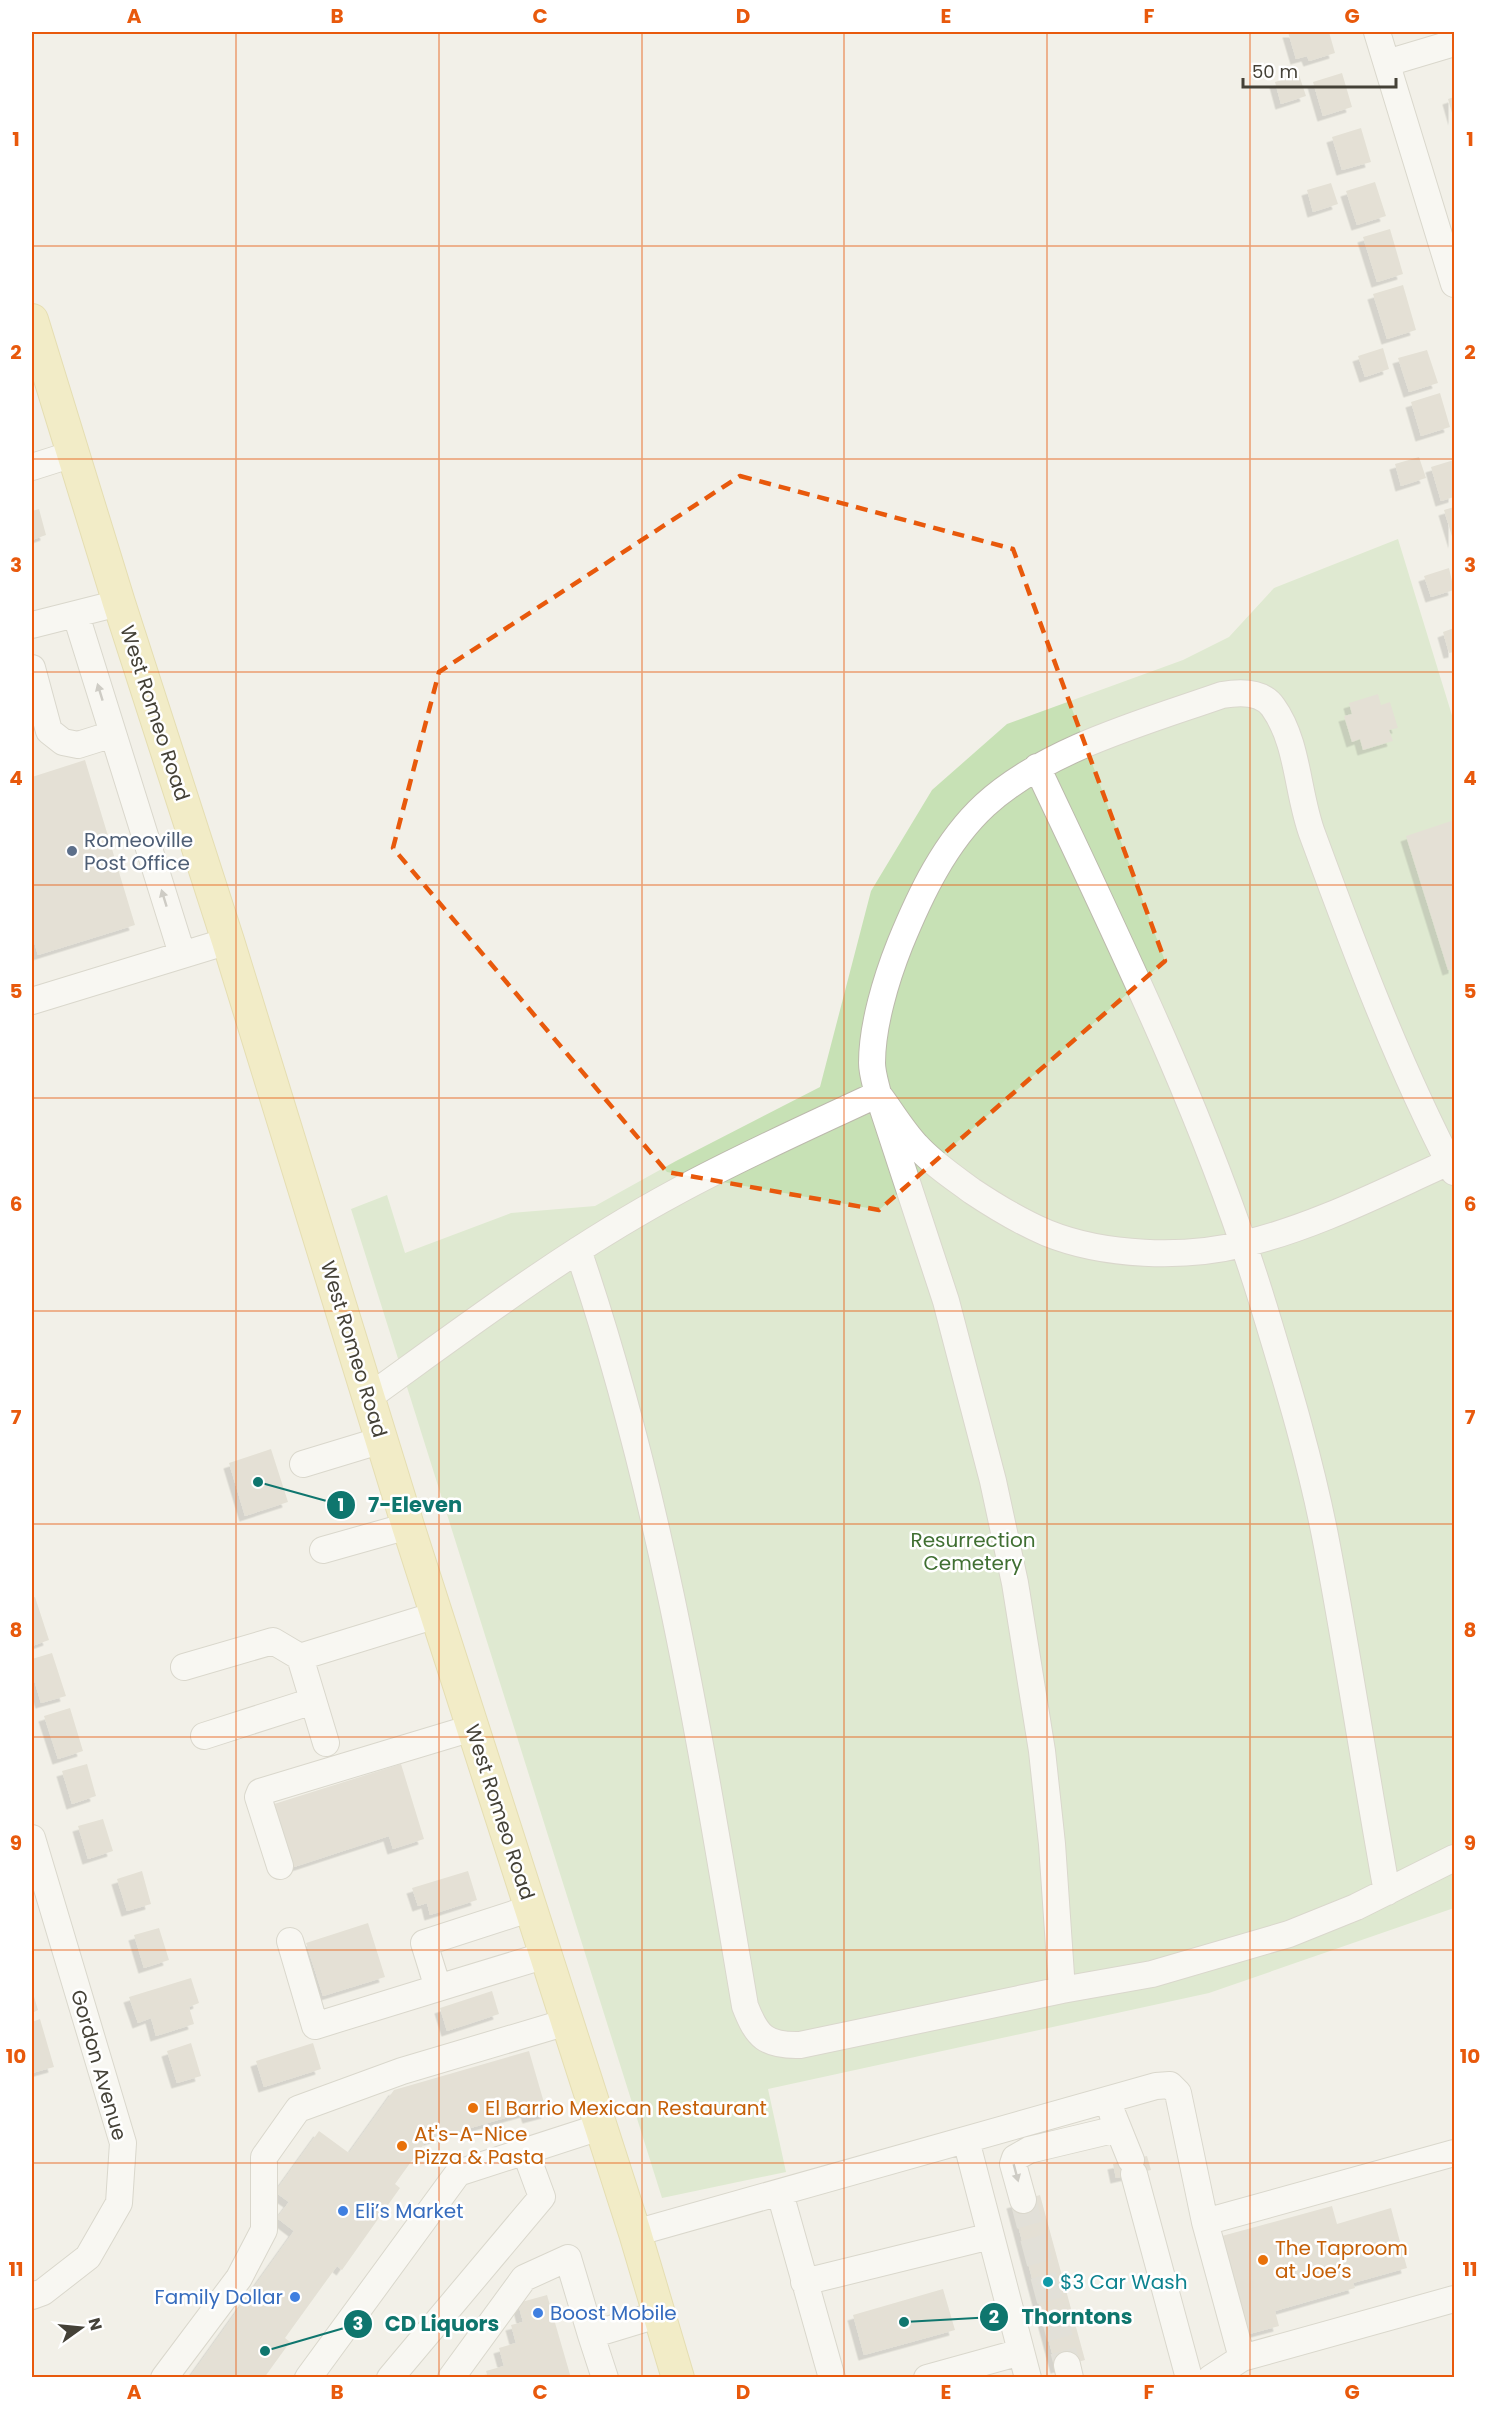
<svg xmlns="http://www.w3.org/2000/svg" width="1486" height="2409" font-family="Poppins,sans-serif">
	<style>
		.green { fill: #c7e1b5 }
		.building { fill: #d2cdbf; filter: url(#shadow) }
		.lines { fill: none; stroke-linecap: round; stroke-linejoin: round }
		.minor-tunnel { stroke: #cfcdc5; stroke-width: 26; stroke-dasharray: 26 13; stroke-linecap: butt }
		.minor-casing { stroke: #bcb9ac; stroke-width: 28 }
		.major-casing { stroke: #d5c772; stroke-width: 34 }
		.minor { stroke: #fff; stroke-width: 26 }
		.major { stroke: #f2e7a0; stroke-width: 32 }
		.oneway { fill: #a2a09b }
		.marked { fill: none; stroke: #e8590c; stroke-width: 4.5; stroke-dasharray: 12 8; stroke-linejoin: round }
		.grid { fill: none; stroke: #e8590c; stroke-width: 1.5; stroke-opacity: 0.55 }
		.service-dot { fill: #5c6f8a; stroke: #fff; stroke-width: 2 }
		.food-dot { fill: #e8710a; stroke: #fff; stroke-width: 2 }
		.shop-dot { fill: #3f7fe0; stroke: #fff; stroke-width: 2 }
		.culture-dot { fill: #0f9aa8; stroke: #fff; stroke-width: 2 }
		.labels { text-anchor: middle; stroke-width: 5; stroke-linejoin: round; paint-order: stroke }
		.street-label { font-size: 20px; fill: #444137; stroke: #fff }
		.service-label { font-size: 20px; fill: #4e5e75; stroke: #fff; text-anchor: start }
		.park-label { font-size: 20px; fill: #406f32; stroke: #fff }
		.food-label { font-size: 20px; fill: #c56008; stroke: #fff; text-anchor: start }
		.shop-label { font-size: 20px; fill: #366cbe; stroke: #fff; text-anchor: start }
		.culture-label { font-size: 20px; fill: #0d838f; stroke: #fff; text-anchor: start }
		.leader { fill: none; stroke: #0f766e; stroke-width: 2 }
		.callout-dot { fill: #0f766e; stroke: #fff; stroke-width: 2 }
		.mark-label { font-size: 18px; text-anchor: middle; font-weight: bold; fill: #fff }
		.callout-label { font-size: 21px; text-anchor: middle; font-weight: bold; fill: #0f766e; stroke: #fff; stroke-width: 5; stroke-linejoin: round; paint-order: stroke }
		.neatline { fill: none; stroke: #e8590c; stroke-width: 2 }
		.grid-label { font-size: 20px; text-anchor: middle; font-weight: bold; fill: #e8590c }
	</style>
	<defs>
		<filter id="shadow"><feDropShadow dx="-5.5" dy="5.5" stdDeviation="0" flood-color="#0004"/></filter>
	</defs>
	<rect width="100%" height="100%" fill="#f2f0e8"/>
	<path class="green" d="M 1398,539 L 1454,722 L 1454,1908 L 1209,1993 L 768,2089 L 786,2172 L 662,2198 L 351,1209 L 387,1195 L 405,1253 L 511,1213 L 595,1206 L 676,1161 L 820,1087 L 871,891 L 932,790 L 1007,724 L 1183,660 L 1229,637 L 1274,588 Z"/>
	<path class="building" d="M 1288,32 L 1329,32 L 1335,53 L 1309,61 L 1307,56 L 1296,59 Z
		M 1342,73 L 1352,107 L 1323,116 L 1313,82 Z
		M 1299,75 L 1306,96 L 1281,104 L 1275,82 Z
		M 1454,97 L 1454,120 L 1448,99 Z
		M 1361,128 L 1371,162 L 1342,170 L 1332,137 Z
		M 1375,182 L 1386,216 L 1357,225 L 1346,191 Z
		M 1331,183 L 1338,204 L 1313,212 L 1307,190 Z
		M 1390,229 L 1403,274 L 1377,282 L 1363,237 Z
		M 1403,285 L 1416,330 L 1387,339 L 1373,294 Z
		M 1383,348 L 1389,369 L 1365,377 L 1358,356 Z
		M 1427,350 L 1438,383 L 1409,392 L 1398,358 Z
		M 1440,393 L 1450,427 L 1421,436 L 1411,402 Z
		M 1419,457 L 1426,478 L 1401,486 L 1395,464 Z
		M 1454,460 L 1454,497 L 1441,501 L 1431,467 Z
		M 1454,507 L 1454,543 L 1444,510 Z
		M 39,509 L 46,535 L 32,540 L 32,511 Z
		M 1449,568 L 1454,590 L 1431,597 L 1424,576 Z
		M 1454,628 L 1454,652 L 1449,653 L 1443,632 Z
		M 1378,694 L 1381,705 L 1390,702 L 1398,728 L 1389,730 L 1393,741 L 1363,750 L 1360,739 L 1352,742 L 1344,716 L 1352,714 L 1349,703 Z
		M 85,760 L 135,925 L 38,955 L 32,935 L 32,777 Z
		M 1454,820 L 1454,968 L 1448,970 L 1406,836 Z
		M 271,1449 L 288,1502 L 245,1516 L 229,1463 Z
		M 35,1597 L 49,1640 L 32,1646 L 32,1598 Z
		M 52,1653 L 66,1696 L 41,1703 L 32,1673 L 32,1659 Z
		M 70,1708 L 83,1751 L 58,1759 L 44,1716 Z
		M 87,1764 L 96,1796 L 72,1804 L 62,1771 Z
		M 401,1764 L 424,1839 L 393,1849 L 389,1836 L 291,1868 L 271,1805 Z
		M 103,1819 L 113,1851 L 88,1859 L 78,1826 Z
		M 142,1871 L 151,1904 L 127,1911 L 117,1879 Z
		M 468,1871 L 477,1900 L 430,1915 L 427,1903 L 418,1906 L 412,1888 Z
		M 368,1923 L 385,1977 L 323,1996 L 306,1943 Z
		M 159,1928 L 169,1960 L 144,1968 L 134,1935 Z
		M 191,1978 L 199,2003 L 189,2007 L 194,2024 L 156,2036 L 151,2018 L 138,2023 L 129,1997 Z
		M 32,1990 L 38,2010 L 32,2013 Z
		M 492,1991 L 499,2014 L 447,2031 L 440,2008 Z
		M 40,2019 L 54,2067 L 32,2073 L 32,2022 Z
		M 191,2043 L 201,2076 L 177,2083 L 167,2051 Z
		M 313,2043 L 321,2069 L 264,2087 L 256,2061 Z
		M 529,2051 L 547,2113 L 528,2118 L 526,2112 L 426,2141 L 395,2184 L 400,2188 L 342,2270 L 337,2266 L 285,2338 L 290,2342 L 264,2378 L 189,2378 L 294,2231 L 277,2218 L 289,2202 L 275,2192 L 319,2131 L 349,2153 L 394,2090 Z
		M 1147,2156 L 1151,2170 L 1116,2178 L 1113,2164 Z
		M 1040,2195 L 1085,2360 L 1056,2368 L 1012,2203 Z
		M 1332,2206 L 1337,2224 L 1391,2208 L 1407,2268 L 1353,2283 L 1355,2288 L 1275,2311 L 1279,2326 L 1249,2334 L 1222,2236 Z
		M 943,2289 L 955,2330 L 864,2355 L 853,2315 Z
		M 547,2295 L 571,2378 L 488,2378 L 486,2371 L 504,2366 L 499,2348 L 516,2343 L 511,2325 L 523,2322 L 518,2303 Z"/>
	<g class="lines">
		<path class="minor-tunnel" d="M 1023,2200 L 1067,2365"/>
		<g class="minor-casing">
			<path id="minor" d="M 1377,32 L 1454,284
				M 1387,63 L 1454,43
				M 32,467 L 73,454
				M 76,615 L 182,954
				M 32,625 L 119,603
				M 32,668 L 49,731 L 63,742 L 78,745 L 113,734
				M 1037,767 C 1120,943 1206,1118 1263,1304 C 1287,1383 1312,1465 1327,1546 C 1349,1661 1366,1777 1387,1892
				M 32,1001 L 228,941
				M 578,1250 C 662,1495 702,1752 745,2006 C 757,2037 766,2046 800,2045 L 1062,1990 L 1152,1974 L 1289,1934 L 1356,1907 L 1454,1858
				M 369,1397 C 469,1325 568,1250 676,1192 C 742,1156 810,1126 878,1094 C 891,1111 902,1130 916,1145 C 932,1163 953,1177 972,1191 C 996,1207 1021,1222 1047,1233 C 1104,1256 1184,1259 1243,1244 C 1315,1227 1382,1192 1449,1162
				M 303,1464 L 382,1440
				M 323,1550 L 408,1526
				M 300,1657 L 326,1743
				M 184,1667 L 273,1641 L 300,1657 L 436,1615
				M 204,1736 L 313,1701
				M 32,1838 L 123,2143 L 119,2203 L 88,2257 L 43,2292 L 32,2296
				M 280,1866 L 258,1797 L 260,1792 L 472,1728
				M 532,1908 L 424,1943 L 438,1988 L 546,1955
				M 290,1941 L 315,2026 L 438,1988
				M 1062,1990 L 1052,1844 L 1042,1751 L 1015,1583 L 993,1481 L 946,1301 L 878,1094 C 876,1085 872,1073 872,1063 C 872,1026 886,979 900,944 C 920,895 945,842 985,805 C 1046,749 1145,722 1222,695 C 1239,692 1262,691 1273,707 C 1299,743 1297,795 1313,836 C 1355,950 1398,1065 1454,1172
				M 1112,2113 L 1131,2160
				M 966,2140 L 1028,2378
				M 1134,2174 L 1189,2378
				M 780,2193 L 832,2378
				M 1023,2200 L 1013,2164 L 1015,2158 L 1029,2150 L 1117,2129
				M 1205,2222 L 1454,2153
				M 635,2233 L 1156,2086 L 1170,2085 L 1178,2093 L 1205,2222 L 1242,2358
				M 804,2282 L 991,2236
				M 591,2335 L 605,2378
				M 1067,2365 L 1070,2378
				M 164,2378 L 239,2278 L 264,2230 L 264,2157 L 298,2109 L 402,2071 L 567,2022
				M 308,2378 L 458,2173 L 600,2127
				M 390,2378 L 542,2197 L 525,2151
				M 451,2378 L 524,2278 L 568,2258 L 591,2335 L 660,2314
				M 927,2378 L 1021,2352
				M 1211,2378 L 1242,2358 L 1454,2299"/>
		</g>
		<g class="major-casing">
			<path id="major" d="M 32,320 L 119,603 L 228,941 L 408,1526 L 635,2233 L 678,2378"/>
		</g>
		<use href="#minor" class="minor"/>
		<use href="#major" class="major"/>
	</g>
	<defs><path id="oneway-solid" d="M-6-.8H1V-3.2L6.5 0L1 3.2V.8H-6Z" transform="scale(1.5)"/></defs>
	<g class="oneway">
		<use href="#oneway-solid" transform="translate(100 692) rotate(-107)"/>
		<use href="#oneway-solid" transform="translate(164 898) rotate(-107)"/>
		<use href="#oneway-solid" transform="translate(1016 2173) rotate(75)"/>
	</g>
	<path d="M0 0H1486V2409H0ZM 740,476 L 1013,549 L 1165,961 L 879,1210 L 667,1172 L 393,848 L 439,672 Z" fill="#f2f0e8" fill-opacity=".55" fill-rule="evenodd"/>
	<path class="marked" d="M 740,476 L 1013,549 L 1165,961 L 879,1210 L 667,1172 L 393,848 L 439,672 Z"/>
	<path class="grid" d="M 236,32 L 236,2378M 439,32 L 439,2378M 642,32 L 642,2378M 844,32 L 844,2378M 1047,32 L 1047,2378M 1250,32 L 1250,2378M 32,246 L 1454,246M 32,459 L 1454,459M 32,672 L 1454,672M 32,885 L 1454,885M 32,1098 L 1454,1098M 32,1311 L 1454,1311M 32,1524 L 1454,1524M 32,1737 L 1454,1737M 32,1950 L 1454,1950M 32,2163 L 1454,2163"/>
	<circle class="service-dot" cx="72" cy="851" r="6"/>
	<g class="food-dot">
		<circle cx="473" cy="2108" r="6"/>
		<circle cx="402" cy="2146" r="6"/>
		<circle cx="1263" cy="2260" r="6"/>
	</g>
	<g class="shop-dot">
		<circle cx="343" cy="2211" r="6"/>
		<circle cx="295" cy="2297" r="6"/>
		<circle cx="538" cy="2313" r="6"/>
	</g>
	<circle class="culture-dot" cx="1048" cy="2282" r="6"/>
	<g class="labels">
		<g class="street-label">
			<text transform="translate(155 713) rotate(72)" y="7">West Romeo Road</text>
			<text transform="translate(354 1349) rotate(73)" y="7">West Romeo Road</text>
			<text transform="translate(500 1812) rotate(72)" y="7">West Romeo Road</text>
			<text transform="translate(99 2065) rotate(74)" y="7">Gordon Avenue</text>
		</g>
		<g class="service-label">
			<text x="84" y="847">Romeoville<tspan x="84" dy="23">Post Office</tspan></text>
		</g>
		<g class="park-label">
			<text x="973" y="1547">Resurrection<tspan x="973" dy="23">Cemetery</tspan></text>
		</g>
		<g class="food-label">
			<text x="485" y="2115">El Barrio Mexican Restaurant</text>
			<text x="414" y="2141">At's-A-Nice<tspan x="414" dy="23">Pizza &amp; Pasta</tspan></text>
			<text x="1275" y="2255">The Taproom<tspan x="1275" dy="23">at Joe’s</tspan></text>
		</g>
		<g class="shop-label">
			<text x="355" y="2218">Eli’s Market</text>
			<text x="283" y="2304" text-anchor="end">Family Dollar</text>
			<text x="550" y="2320">Boost Mobile</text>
		</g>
		<g class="culture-label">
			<text x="1060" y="2289">$3 Car Wash</text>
		</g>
	</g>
	<path class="leader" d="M258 1482L341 1505M904 2322L994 2317M265 2351L358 2324"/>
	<g class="callout-dot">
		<circle cx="258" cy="1482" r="6"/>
		<circle cx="904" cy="2322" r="6"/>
		<circle cx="265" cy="2351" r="6"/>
		<circle cx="341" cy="1505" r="15"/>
		<circle cx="994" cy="2317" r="15"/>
		<circle cx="358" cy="2324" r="15"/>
	</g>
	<g class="mark-label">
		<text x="341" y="1511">1</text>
		<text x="994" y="2323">2</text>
		<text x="358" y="2330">3</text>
	</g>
	<g class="callout-label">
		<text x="415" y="1512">7-Eleven</text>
		<text x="1077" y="2324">Thorntons</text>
		<text x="442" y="2331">CD Liquors</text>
	</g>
	<rect width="1486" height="2409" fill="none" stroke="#ffffff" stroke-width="66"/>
	<g transform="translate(81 2328) rotate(75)" stroke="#ffffff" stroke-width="4.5" paint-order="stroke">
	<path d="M0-4.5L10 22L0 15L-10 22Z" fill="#444137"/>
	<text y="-9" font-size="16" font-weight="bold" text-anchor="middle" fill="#444137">N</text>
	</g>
	<path d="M1243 78v9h153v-9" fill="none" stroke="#444137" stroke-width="3"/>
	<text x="1252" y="78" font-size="18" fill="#444137" stroke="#ffffff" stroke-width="4.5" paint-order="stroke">50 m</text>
	<rect x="33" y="33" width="1420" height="2343" class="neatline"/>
	<g class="grid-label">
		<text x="134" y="23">A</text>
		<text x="337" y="23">B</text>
		<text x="540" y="23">C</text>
		<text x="743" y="23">D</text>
		<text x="946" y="23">E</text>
		<text x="1149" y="23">F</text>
		<text x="1352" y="23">G</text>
		<text x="16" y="146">1</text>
		<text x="1470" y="146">1</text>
		<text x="16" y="359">2</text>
		<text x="1470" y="359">2</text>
		<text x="16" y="572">3</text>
		<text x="1470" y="572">3</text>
		<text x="16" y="785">4</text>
		<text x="1470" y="785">4</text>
		<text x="16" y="998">5</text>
		<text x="1470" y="998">5</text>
		<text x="16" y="1211">6</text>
		<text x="1470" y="1211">6</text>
		<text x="16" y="1424">7</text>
		<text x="1470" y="1424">7</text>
		<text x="16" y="1637">8</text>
		<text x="1470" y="1637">8</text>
		<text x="16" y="1850">9</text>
		<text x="1470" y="1850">9</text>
		<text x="16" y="2063">10</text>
		<text x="1470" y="2063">10</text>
		<text x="16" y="2276">11</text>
		<text x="1470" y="2276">11</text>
		<text x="134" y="2399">A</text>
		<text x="337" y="2399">B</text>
		<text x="540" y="2399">C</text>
		<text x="743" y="2399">D</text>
		<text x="946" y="2399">E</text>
		<text x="1149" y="2399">F</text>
		<text x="1352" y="2399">G</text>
	</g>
</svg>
